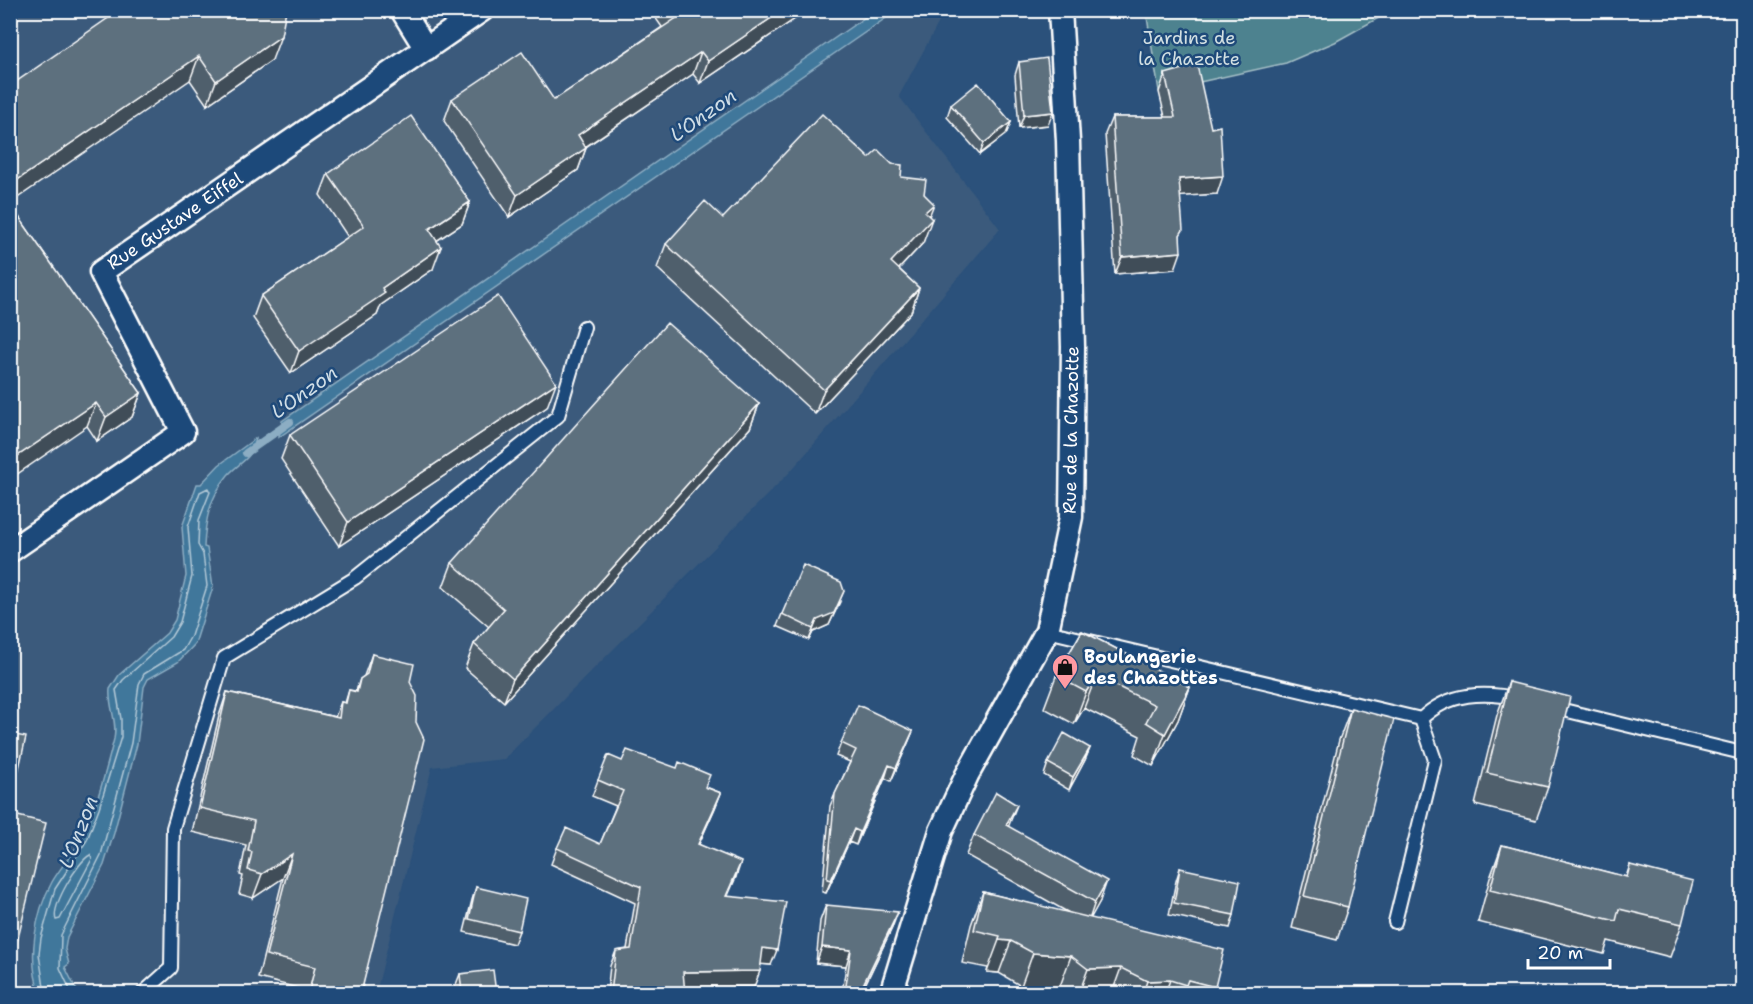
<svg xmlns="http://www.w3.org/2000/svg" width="1753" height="1004" font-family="'Shantell Sans',sans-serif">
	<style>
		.built { fill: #3a5a7c }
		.green { fill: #4e828f; stroke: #a6c0c7; stroke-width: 1.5 }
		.water { fill: #40779b; stroke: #8cadc3; stroke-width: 1.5 }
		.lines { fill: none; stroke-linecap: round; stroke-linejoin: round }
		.shore { stroke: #b3c9d7; stroke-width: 1.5 }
		.stream { stroke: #8cadc3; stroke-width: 8 }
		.service-casing { stroke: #fff; stroke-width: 16 }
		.minor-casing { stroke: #fff; stroke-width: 27 }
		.service { stroke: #1f4a7a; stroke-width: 12 }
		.minor { stroke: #1f4a7a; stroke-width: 22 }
		.wall { fill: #505f6c; stroke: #fff; stroke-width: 1.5 }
		.shaded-wall { fill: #414e58; stroke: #fff; stroke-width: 1.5 }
		.building { fill: #5d6f7e; stroke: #fff; stroke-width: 1.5 }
		.labels { text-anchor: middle; stroke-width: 5; stroke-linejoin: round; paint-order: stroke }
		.park-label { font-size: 18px; fill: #d3e0e3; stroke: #1f4a7a }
		.street-label { font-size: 18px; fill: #fff; stroke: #1f4a7a }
		.poi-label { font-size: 18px; font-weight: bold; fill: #fff; stroke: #1f4a7a; text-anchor: start }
		.water-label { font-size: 20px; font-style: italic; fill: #cfdde6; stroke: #1f4a7a }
	</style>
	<rect width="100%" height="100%" fill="#2b517b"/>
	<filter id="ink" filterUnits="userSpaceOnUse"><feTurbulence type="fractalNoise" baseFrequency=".0167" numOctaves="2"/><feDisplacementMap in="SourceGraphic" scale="12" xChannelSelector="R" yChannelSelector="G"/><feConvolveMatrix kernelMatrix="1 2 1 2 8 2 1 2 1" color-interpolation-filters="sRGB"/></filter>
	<g filter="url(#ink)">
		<path class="built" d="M 10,11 L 945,11 L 899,96 L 1000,229 L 789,473 L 504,759 L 432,767 L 376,993 L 11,993 Z"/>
		<path class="green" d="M 1146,11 L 1391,11 L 1335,42 L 1286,63 L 1159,91 Z"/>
		<path class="water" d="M 874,11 L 896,11 L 279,437 L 282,421 Z
			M 256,438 C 252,460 242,460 228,475 C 210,497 205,520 204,547 L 207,548 L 213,587 L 195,644 L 178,662 L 148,679 L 144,687 L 137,744 L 114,833 L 104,865 L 67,937 L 65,949 L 69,964 L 65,967 L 78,993 L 40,993 C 27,960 35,913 52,882 C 61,866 75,852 83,836 C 97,806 106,770 114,739 C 118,721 108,706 110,689 L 119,675 L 167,633 L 175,620 L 186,576 L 182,527 L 197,484 L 201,484 L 219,465 Z"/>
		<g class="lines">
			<path class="shore" d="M 90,855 L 92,859 L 60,919 L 56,920 C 51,906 78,861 90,855 Z
				M 45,994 L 39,954 L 41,938 L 55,889 L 87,840 L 99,808 L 121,737 L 121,719 L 116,690 L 123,680 L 171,637 L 180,622 L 192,576 L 188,527 L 200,492 L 208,488 L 210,492 L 199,520 L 198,545 L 203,554 L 207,586 L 191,636 L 183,650 L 144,674 L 139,684 L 131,743 L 101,855 L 61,935 L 60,968 L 72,994"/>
			<path class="stream" d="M 246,453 L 290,422"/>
			<g class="service-casing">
				<path id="service" d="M 1047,631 L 1421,719 C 1449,692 1484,691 1520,699
					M 1551,707 L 1742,753
					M 1395,922 L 1435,760 L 1421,719
					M 142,994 L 171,968 L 173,828 L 224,658 L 355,578 L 558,416 L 584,327"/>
			</g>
			<g class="minor-casing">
				<path id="minor" d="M 402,10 L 426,49
					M 10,551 L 183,432 L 101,272 L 482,10
					M 891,994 L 941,831 L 967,775 L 1047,631 L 1071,517 L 1073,347 L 1068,141 L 1060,10"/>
			</g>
			<use href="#service" class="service"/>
			<use href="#minor" class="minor"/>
		</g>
		<path class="wall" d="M 120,10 L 272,60 L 207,105 L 190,80 Z
			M 650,10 L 808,10 L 700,83 L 693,74 L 586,147 L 586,148 L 578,170 L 509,217 L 444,121 L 452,99 L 554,100 L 662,27 Z
			M 1019,62 L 1048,125 L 1019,128 L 1015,75 Z
			M 1165,74 L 1217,194 L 1180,196 L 1180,239 L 1175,269 L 1115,274 L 1105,134 L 1112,117 L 1165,117 L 1159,92 Z
			M 951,105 L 1011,122 L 1006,134 L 980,154 L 947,117 Z
			M 869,158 L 892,164 L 901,177 L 924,194 L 929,216 L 923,243 L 899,269 L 919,288 L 911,312 L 815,414 L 657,268 L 666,244 L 723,218 Z
			M 328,174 L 470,202 L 462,224 L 436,241 L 433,269 L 381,305 L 377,315 L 291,373 L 253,318 L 261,296 L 348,237 L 320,195 Z
			M 10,204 L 141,393 L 132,417 L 97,441 L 87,426 Z
			M 759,404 L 750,428 L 504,702 L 465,668 L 474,644 L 489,627 L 443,587 L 452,563 Z
			M 547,407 L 339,546 L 281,459 L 290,435 Z
			M 840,602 L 829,625 L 813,632 L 809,640 L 777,626 L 782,614 Z
			M 1082,631 L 1190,687 L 1178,720 L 1153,766 L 1134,755 L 1140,736 L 1084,708 L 1074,724 L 1044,708 L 1056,676 Z
			M 372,654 L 410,682 L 361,993 L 306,993 L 306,990 L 258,978 L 283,878 L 253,898 L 239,894 L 243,876 L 240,875 L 246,845 L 192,832 L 219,716 L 227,692 L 335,717 L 341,702 L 345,703 L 349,690 L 356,691 L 360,679 L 364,676 Z
			M 1509,682 L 1548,787 L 1536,820 L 1475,805 L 1497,715 Z
			M 1351,708 L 1348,907 L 1337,940 L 1292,928 L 1339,740 Z
			M 913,731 L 908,743 L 891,781 L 885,778 L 856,845 L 849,842 L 826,893 L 822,892 L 830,806 L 835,794 L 850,762 L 836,756 L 841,743 Z
			M 1090,748 L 1085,760 L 1069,790 L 1044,775 L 1048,763 Z
			M 622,761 L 706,787 L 721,793 L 715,808 L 699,844 L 736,877 L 727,896 L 771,965 L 761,964 L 754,987 L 684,987 L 685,993 L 607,993 L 610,966 L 616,951 L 627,949 L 635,903 L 551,864 L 557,848 L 600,844 L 616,806 L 592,796 L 598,780 Z
			M 1008,827 L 1100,901 L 1090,918 L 1215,987 L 1213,993 L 1065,993 L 1059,989 L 1021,986 L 999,973 L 987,972 L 988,968 L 962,963 L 971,925 L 983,892 L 1071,914 L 966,855 L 974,835 Z
			M 1502,845 L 1626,877 L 1630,865 L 1682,924 L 1670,957 L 1608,941 L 1604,954 L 1478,922 L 1490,878 Z
			M 1180,868 L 1234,915 L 1230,928 L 1169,915 L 1176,881 Z
			M 476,887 L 519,931 L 514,944 L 464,932 L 472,900 Z
			M 826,905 L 892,928 L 861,993 L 842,993 L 846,966 L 816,963 L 820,921 Z
			M 460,974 L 496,993 L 456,993 L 455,987 Z"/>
		<path class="shaded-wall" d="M 783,10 L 808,10 L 700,83 L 708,61 Z
			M 281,36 L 272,60 L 207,105 L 216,81 Z
			M 701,52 L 693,74 L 570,157 L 578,135 Z
			M 199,56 L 190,80 L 10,203 L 10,185 Z
			M 1053,112 L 1048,125 L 1019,128 L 1024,115 Z
			M 1011,122 L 1006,134 L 980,154 L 984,143 Z
			M 586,148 L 578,170 L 509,217 L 517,195 Z
			M 1223,176 L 1217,194 L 1172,197 L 1179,179 Z
			M 470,202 L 462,224 L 421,251 L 429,229 Z
			M 934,204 L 926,224 L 932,219 L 923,243 L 883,286 L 891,262 L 925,212 Z
			M 441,247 L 433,269 L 381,305 L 377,315 L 291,373 L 299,351 L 382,288 Z
			M 1181,252 L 1175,269 L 1115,274 L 1122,257 Z
			M 919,288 L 911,312 L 815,414 L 824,390 Z
			M 556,383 L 547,407 L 339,546 L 348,522 Z
			M 141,393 L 132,417 L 97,441 L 106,417 Z
			M 96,403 L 87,426 L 10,479 L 10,461 Z
			M 759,404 L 750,428 L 504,702 L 513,679 Z
			M 844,591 L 829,625 L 813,632 L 809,640 L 817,620 Z
			M 1096,676 L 1084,708 L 1074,724 L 1086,692 Z
			M 1190,687 L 1178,720 L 1153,766 L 1165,734 Z
			M 913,731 L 908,743 L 891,781 L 896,768 Z
			M 1090,748 L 1085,760 L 1069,790 L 1073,777 Z
			M 889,765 L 885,778 L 856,845 L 860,832 Z
			M 721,793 L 715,808 L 692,859 L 698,844 Z
			M 1017,805 L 1009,825 L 999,846 L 1006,825 Z
			M 854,829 L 849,842 L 826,893 L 831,880 Z
			M 292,854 L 283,878 L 253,898 L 262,874 Z
			M 741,862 L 736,877 L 721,912 L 726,896 Z
			M 1107,881 L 1100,901 L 1088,923 L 1095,902 Z
			M 898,912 L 892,928 L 861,993 L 859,993 Z
			M 999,940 L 1011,941 L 999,973 L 987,972 Z
			M 822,947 L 851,950 L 846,966 L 816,963 Z
			M 763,948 L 777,950 L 771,965 L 757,964 Z
			M 1033,953 L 1071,956 L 1059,989 L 1021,986 Z
			M 1121,968 L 1112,993 L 1079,993 L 1088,969 Z
			M 760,971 L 754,987 L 677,987 L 683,972 Z
			M 1170,980 L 1165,993 L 1143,993 L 1147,981 Z"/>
		<path class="building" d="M 120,10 L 286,10 L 281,36 L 216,81 L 199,56 L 10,185 L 10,86 Z
			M 673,10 L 783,10 L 708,61 L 701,52 L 578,135 L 586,148 L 517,195 L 452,99 L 522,52 L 554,100 L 678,17 Z
			M 1047,58 L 1053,112 L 1024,115 L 1019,62 Z
			M 1197,65 L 1211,128 L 1220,126 L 1223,176 L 1179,179 L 1183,230 L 1180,235 L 1181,252 L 1122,257 L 1112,117 L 1175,117 L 1165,74 Z
			M 978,83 L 1011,122 L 984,143 L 951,105 Z
			M 822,114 L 869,158 L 878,150 L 892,164 L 902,165 L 901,177 L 926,180 L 924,194 L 934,204 L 925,212 L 932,219 L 891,262 L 919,288 L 824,390 L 666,244 L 705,201 L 723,218 Z
			M 411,116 L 470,202 L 429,229 L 441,247 L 382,288 L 385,293 L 299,351 L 261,296 L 364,226 L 328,174 Z
			M 10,204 L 141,393 L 106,417 L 96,403 L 10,461 Z
			M 498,296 L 556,383 L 348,522 L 290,435 Z
			M 667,323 L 759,404 L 513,679 L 474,644 L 504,609 L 452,563 Z
			M 803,565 L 841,582 L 844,591 L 834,613 L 817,620 L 813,629 L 782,614 Z
			M 1082,631 L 1190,687 L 1165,734 L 1146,722 L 1155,705 L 1096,676 L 1086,692 L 1056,676 Z
			M 372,654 L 414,664 L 410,682 L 417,696 L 416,722 L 424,739 L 361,993 L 317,993 L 309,991 L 315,967 L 266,955 L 292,854 L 262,874 L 248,870 L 252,852 L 248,851 L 254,821 L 200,808 L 227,692 L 339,718 L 341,702 L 346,703 L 349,690 L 357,692 L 360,679 L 367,674 Z
			M 1509,682 L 1570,697 L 1548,787 L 1487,773 Z
			M 858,705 L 913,731 L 896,768 L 889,765 L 860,832 L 854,829 L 831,880 L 827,879 L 835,794 L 856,750 L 841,743 Z
			M 1351,708 L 1394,719 L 1348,907 L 1304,896 Z
			M 1064,733 L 1090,748 L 1073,777 L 1048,763 Z
			M 10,734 L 26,737 L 10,808 Z
			M 627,750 L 677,768 L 679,762 L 710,775 L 705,787 L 721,793 L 698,844 L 741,862 L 726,896 L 786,902 L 777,950 L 763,948 L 760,971 L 683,972 L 685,993 L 611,993 L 616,951 L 631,949 L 641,887 L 557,848 L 566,828 L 600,844 L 623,791 L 598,780 L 608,755 L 622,761 Z
			M 996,792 L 1017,805 L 1006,825 L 1107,881 L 1095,902 L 974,835 Z
			M 10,814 L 46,823 L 12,963 L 10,962 Z
			M 1502,845 L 1627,877 L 1630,865 L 1693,881 L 1682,924 L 1619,909 L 1616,921 L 1490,890 Z
			M 1180,868 L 1240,881 L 1234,915 L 1174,903 Z
			M 476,887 L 526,899 L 519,931 L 469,919 Z
			M 983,892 L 1224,950 L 1215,987 L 1188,980 L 1186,985 L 1170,980 L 1147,981 L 1121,968 L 1088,969 L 1071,956 L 1033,953 L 1011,941 L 999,940 L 1000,936 L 974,930 Z
			M 826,905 L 898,912 L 859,993 L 845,993 L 851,950 L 822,947 Z
			M 493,970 L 496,993 L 462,993 L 460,974 Z
			M 744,990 L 760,993 L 743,993 Z"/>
	</g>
	<defs>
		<g id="shop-pin" transform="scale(1.35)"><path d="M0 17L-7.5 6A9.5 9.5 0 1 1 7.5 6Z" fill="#ff9aa2" stroke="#1f4a7a"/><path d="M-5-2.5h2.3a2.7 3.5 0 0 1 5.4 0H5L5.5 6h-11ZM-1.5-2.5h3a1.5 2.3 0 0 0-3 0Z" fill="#111"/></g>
	</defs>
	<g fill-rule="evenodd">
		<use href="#shop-pin" x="1065" y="667"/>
	</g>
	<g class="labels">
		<g class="park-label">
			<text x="1189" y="44">Jardins de<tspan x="1189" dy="21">la Chazotte</tspan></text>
		</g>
		<g class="street-label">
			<text transform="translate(175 221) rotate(-34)" y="6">Rue Gustave Eiffel</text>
			<text transform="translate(1071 430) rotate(-89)" y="6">Rue de la Chazotte</text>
		</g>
		<g class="poi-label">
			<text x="1084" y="663">Boulangerie<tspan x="1084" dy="21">des Chazottes</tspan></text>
		</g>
		<g class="water-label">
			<text transform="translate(703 115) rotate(-35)" y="7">L'Onzon</text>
			<text transform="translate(304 392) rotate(-35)" y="7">L'Onzon</text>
			<text transform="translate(78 832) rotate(-69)" y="7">L'Onzon</text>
		</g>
	</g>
	<rect width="1753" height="1004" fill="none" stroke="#1f4a7a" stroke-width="36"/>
	<rect x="18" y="18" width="1717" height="968" fill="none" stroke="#fff" stroke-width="2" filter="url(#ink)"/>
	<path d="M1528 959v9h82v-9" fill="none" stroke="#ffffff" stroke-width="3"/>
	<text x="1537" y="959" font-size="18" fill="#ffffff" stroke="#1f4a7a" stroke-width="4.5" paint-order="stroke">20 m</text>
</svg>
